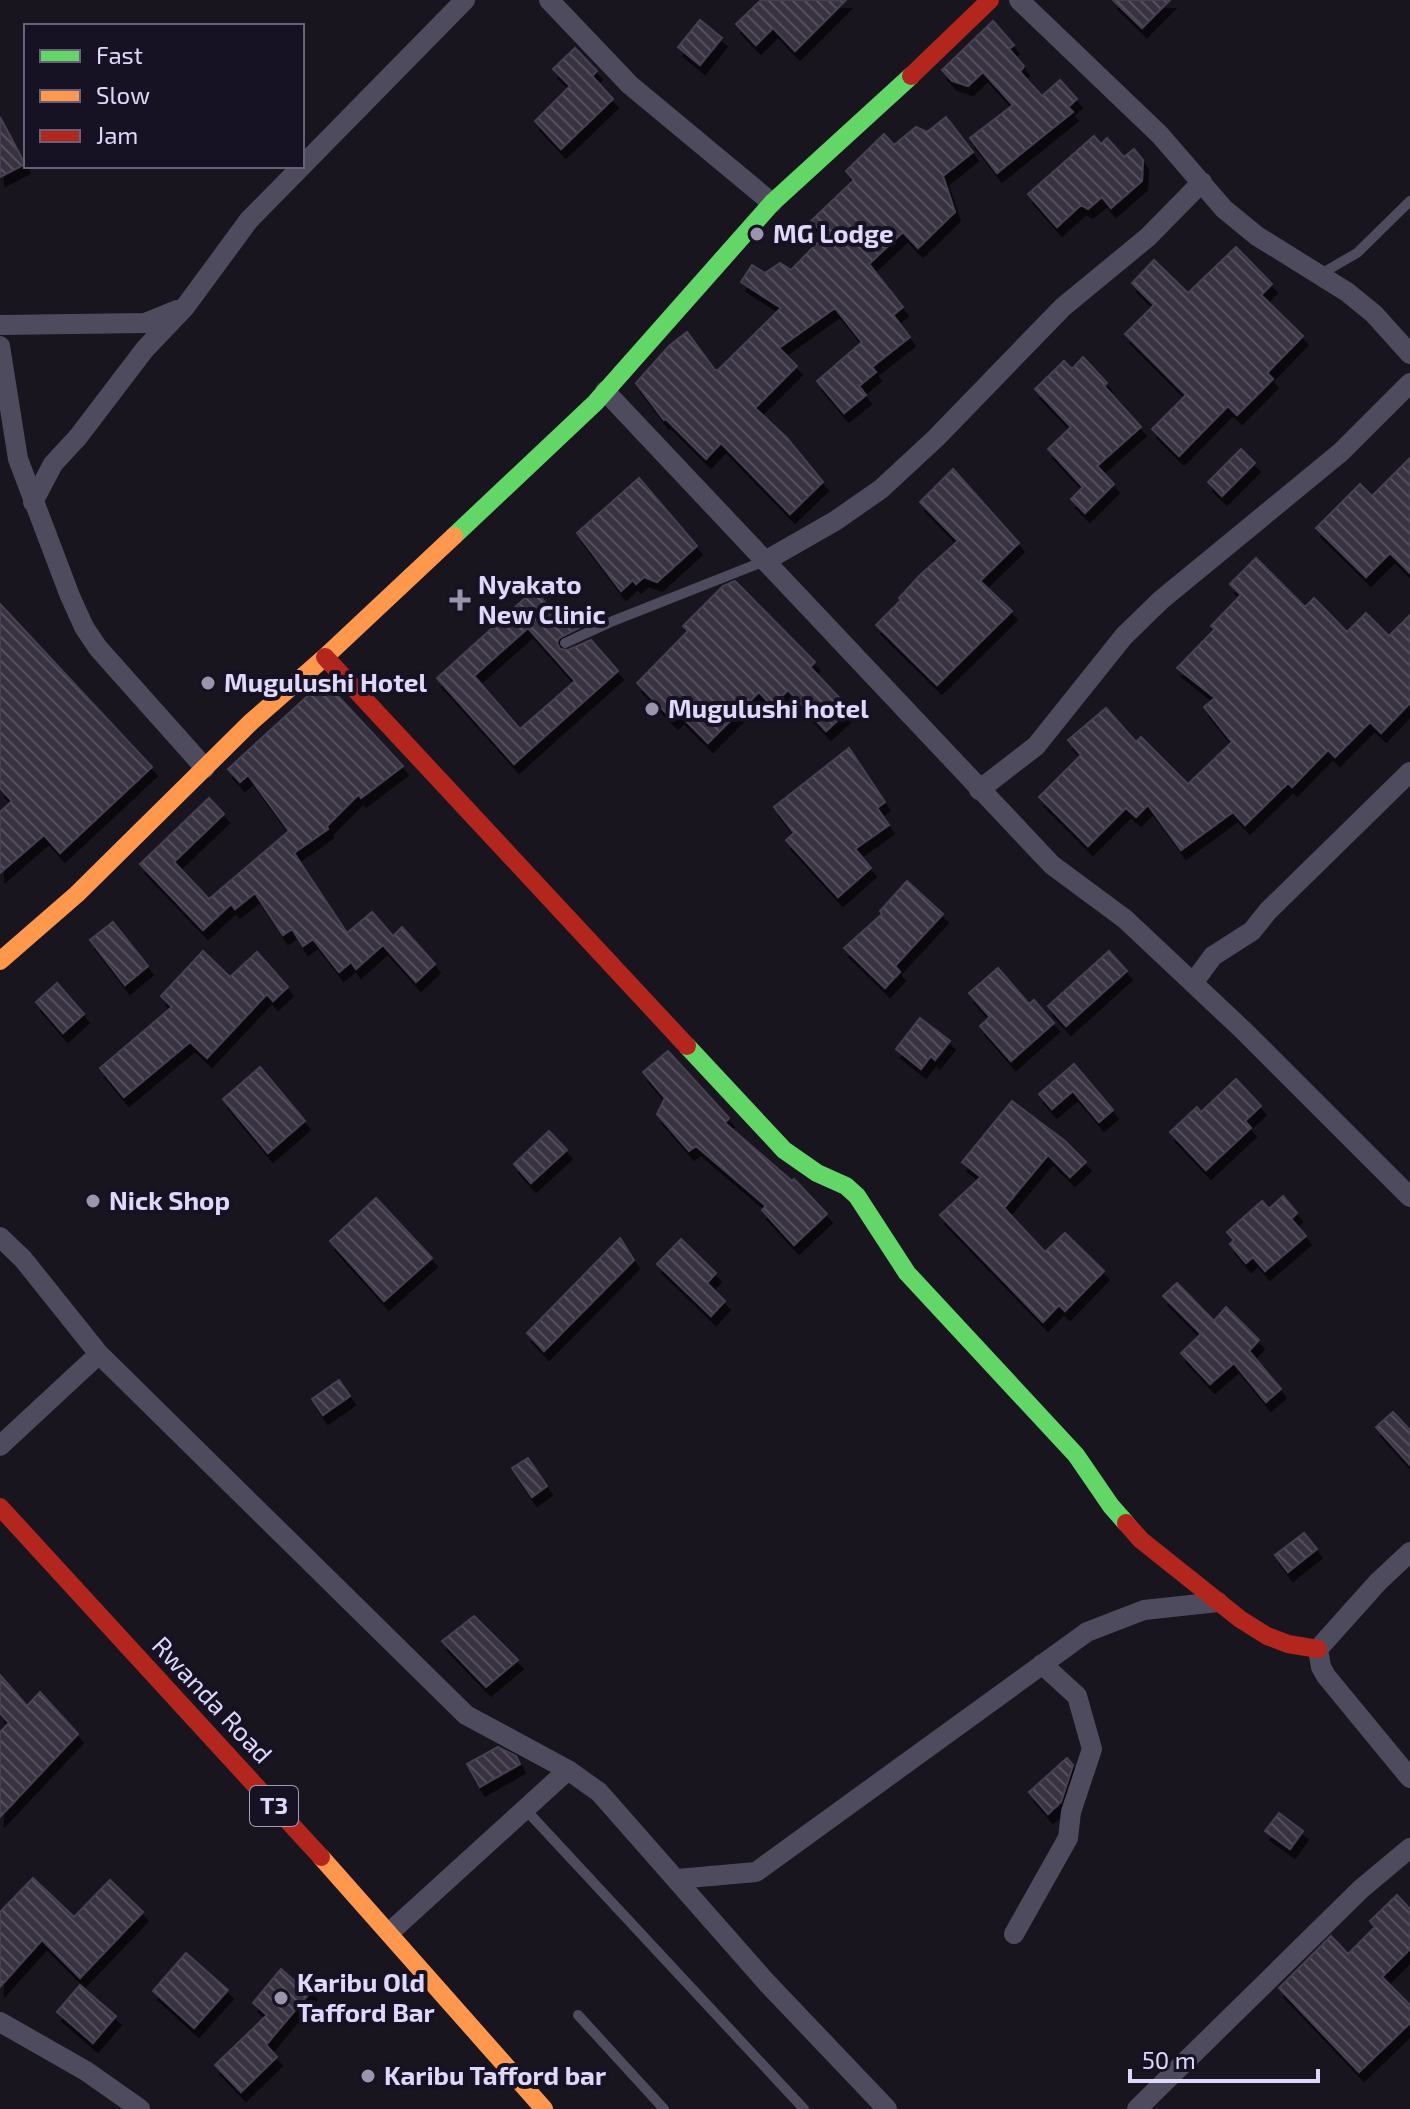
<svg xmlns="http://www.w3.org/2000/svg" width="1410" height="2109" font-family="'Exo 2',sans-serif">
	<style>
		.building { fill: url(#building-back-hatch); stroke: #464152; stroke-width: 2; fill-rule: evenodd; filter: url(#shadow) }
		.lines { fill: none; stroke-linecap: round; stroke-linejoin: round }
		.lane { stroke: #4e4b5e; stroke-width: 10 }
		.street { stroke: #4e4b5e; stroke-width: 20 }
		.fast { stroke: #63d668; stroke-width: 18 }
		.slow { stroke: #ff974d; stroke-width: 18 }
		.jam { stroke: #b3261e; stroke-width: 18 }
		.poi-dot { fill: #9a94ad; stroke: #161123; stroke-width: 3 }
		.labels { text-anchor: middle; stroke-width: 8; stroke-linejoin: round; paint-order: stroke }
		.shield { fill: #161123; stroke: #a39cba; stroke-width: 2 }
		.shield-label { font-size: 24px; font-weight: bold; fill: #e0d8fa }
		.poi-label { font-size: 26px; font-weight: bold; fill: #e0d8fa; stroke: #161123; text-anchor: start }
		.street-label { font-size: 26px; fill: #e0d8fa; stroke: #161123 }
	</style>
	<defs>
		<pattern id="building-back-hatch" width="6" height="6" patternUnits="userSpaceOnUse" patternTransform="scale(2)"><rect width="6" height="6" fill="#383341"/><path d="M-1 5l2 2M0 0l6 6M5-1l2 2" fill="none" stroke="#54505d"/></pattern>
		<filter id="shadow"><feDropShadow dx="5" dy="9" stdDeviation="0" flood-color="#0009"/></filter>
	</defs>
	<rect width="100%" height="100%" fill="#18151f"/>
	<path class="building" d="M 761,0 L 846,0 L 795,51 L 773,28 L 756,45 L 736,24 Z
		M 1113,0 L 1170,0 L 1142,28 Z
		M 700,20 L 722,38 L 700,65 L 678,47 Z
		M 993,21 L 1014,45 L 1009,49 L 1024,66 L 1020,72 L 1042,96 L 1060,80 L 1077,99 L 1068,107 L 1073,112 L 997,173 L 970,138 L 1013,105 L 983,72 L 968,86 L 952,81 L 942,70 Z
		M 575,48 L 597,71 L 592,76 L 613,99 L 561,149 L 535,121 L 570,86 L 553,69 Z
		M 0,117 L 25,164 L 0,177 Z
		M 946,117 L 973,152 L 943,176 L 955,212 L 918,248 L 903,232 L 869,264 L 903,307 L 893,315 L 910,337 L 872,367 L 876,372 L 859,386 L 866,395 L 844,413 L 817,381 L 862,342 L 835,308 L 779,348 L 797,366 L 755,408 L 787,438 L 823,482 L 790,514 L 721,443 L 706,459 L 666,419 L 664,420 L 636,383 L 669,346 L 687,332 L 715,370 L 718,370 L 781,308 L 741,282 L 752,265 L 765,273 L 780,263 L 791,270 L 825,235 L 811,221 L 854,180 L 846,171 L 884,134 L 894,145 L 916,127 L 927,132 Z
		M 1094,136 L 1101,144 L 1107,138 L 1124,157 L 1134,149 L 1143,160 L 1142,181 L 1111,208 L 1102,197 L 1088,209 L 1081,205 L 1057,227 L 1028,194 Z
		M 1236,247 L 1272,284 L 1261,295 L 1303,336 L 1267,373 L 1273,379 L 1237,415 L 1228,406 L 1179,456 L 1152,429 L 1186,395 L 1125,334 L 1154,305 L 1132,283 L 1154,260 L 1188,293 Z
		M 1083,357 L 1107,383 L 1104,386 L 1141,427 L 1097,466 L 1114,484 L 1085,513 L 1071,499 L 1083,487 L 1048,449 L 1071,427 L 1035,389 L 1064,361 L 1072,369 Z
		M 1241,449 L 1255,463 L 1222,496 L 1208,482 Z
		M 1410,458 L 1410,573 L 1390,553 L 1366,577 L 1316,528 L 1360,484 L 1372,496 Z
		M 953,469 L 1019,543 L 980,581 L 1012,611 L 937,685 L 876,625 L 901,600 L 899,598 L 920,575 L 958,541 L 920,502 Z
		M 639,478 L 697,546 L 657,582 L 644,577 L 636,584 L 633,580 L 621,591 L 577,533 Z
		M 1256,558 L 1305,607 L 1314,598 L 1347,632 L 1366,613 L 1389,636 L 1410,615 L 1410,703 L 1381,733 L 1370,722 L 1335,757 L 1328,750 L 1292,787 L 1288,783 L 1245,825 L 1233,812 L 1181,850 L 1148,805 L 1136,817 L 1126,808 L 1088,846 L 1039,797 L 1081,755 L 1068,740 L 1106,708 L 1136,742 L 1141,737 L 1188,784 L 1232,742 L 1204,707 L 1215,698 L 1177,668 L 1215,629 L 1211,626 L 1241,595 L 1230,584 Z
		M 735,581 L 815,662 L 810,667 L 850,709 L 826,731 L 788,690 L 772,706 L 759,692 L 708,743 L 679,714 L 673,720 L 637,683 L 688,631 L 683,626 L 723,586 Z
		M 534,590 L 568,628 L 575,623 L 579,628 L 559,638 L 557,643 L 560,649 L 568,650 L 591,640 L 618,671 L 514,764 L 437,678 ZM 528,628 L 575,681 L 520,729 L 474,676 Z
		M 0,604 L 152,767 L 60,853 L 44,835 L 0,873 L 0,812 L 12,801 L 0,788 Z
		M 324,681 L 403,766 L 361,798 L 359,794 L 327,826 L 328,829 L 294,853 L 347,933 L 372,912 L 393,936 L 402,927 L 435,964 L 416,982 L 383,945 L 356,969 L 351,962 L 339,972 L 313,939 L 303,946 L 292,929 L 283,935 L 255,893 L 235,909 L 231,904 L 203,930 L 140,864 L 209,798 L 224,814 L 174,862 L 209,899 L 289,831 L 248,775 L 240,782 L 228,769 Z
		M 849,748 L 885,802 L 877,808 L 889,825 L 855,849 L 871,868 L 838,897 L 786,840 L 794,833 L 774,807 Z
		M 907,881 L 943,914 L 895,966 L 900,972 L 885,988 L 844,948 L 882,914 L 880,911 Z
		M 113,922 L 148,966 L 125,985 L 90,940 Z
		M 203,951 L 230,977 L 257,952 L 288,987 L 273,1001 L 267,994 L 207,1058 L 190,1042 L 124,1097 L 100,1068 L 172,1007 L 161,996 Z
		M 1109,951 L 1127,971 L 1066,1026 L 1048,1006 Z
		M 998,968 L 1029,1004 L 1034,1000 L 1054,1023 L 1011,1061 L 980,1026 L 990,1017 L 969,993 Z
		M 57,983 L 84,1014 L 63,1033 L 36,1002 Z
		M 920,1018 L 950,1041 L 935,1060 L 931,1056 L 921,1069 L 896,1049 Z
		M 668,1051 L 729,1118 L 725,1123 L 792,1181 L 794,1179 L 827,1214 L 794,1245 L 762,1210 L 766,1206 L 696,1146 L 689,1151 L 657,1114 L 665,1098 L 643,1072 Z
		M 1074,1064 L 1113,1110 L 1099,1122 L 1073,1091 L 1052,1109 L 1039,1094 Z
		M 260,1067 L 305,1121 L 268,1153 L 223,1099 Z
		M 1236,1079 L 1261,1106 L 1245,1121 L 1251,1128 L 1206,1170 L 1170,1132 L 1197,1107 L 1201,1112 Z
		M 1012,1101 L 1065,1141 L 1086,1162 L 1070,1177 L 1048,1155 L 1004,1208 L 1045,1252 L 1065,1233 L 1104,1271 L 1065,1311 L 1059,1305 L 1043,1322 L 940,1215 L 981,1177 L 962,1162 Z
		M 549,1131 L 567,1150 L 531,1183 L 514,1164 Z
		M 1283,1196 L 1297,1213 L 1291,1219 L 1306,1236 L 1265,1271 L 1253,1257 L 1246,1263 L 1230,1244 L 1234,1240 L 1227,1232 L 1262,1201 L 1269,1209 Z
		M 376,1198 L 432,1258 L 384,1301 L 330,1241 Z
		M 620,1238 L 634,1260 L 544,1351 L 527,1333 Z
		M 681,1239 L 716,1273 L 707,1283 L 725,1301 L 711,1316 L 657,1264 Z
		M 1177,1283 L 1214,1321 L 1226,1307 L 1259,1340 L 1249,1351 L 1281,1389 L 1266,1402 L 1234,1363 L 1210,1384 L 1181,1353 L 1201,1334 L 1163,1296 Z
		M 339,1380 L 350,1396 L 323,1415 L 312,1399 Z
		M 1393,1412 L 1410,1430 L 1410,1465 L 1376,1427 Z
		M 528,1458 L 547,1486 L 532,1497 L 512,1468 Z
		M 1304,1533 L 1317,1549 L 1288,1572 L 1275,1555 Z
		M 474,1616 L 518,1660 L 486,1687 L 442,1641 Z
		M 0,1675 L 27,1706 L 40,1692 L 78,1734 L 0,1817 L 0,1732 L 9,1723 L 0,1713 Z
		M 498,1747 L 516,1756 L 520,1764 L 480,1787 L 467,1764 Z
		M 1067,1758 L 1073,1765 L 1061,1802 L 1048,1814 L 1029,1792 Z
		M 1279,1813 L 1303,1831 L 1290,1849 L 1265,1831 Z
		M 33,1878 L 74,1917 L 110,1880 L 143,1912 L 80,1978 L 42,1940 L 0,1987 L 0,1912 Z
		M 1397,1895 L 1410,1909 L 1410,1949 L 1382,1977 L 1410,2005 L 1410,2023 L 1359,2072 L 1279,1988 L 1331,1936 L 1348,1954 L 1375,1927 L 1370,1921 Z
		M 186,1953 L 228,1990 L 194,2028 L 153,1991 Z
		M 281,1969 L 298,1984 L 302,1981 L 312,1990 L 266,2045 L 277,2057 L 241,2092 L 215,2065 L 267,2015 L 253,2003 Z
		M 80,1985 L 116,2016 L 93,2043 L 57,2012 Z"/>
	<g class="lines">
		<path class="lane" d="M 1319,275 L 1357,253 L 1410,201
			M 565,643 L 613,621 L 765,561
			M 525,1809 L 804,2109
			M 578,2015 L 664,2109"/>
		<path class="street" d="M 549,0 L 630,85 L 772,203
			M 1019,0 L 1160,135 L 1224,209 L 1257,236 L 1347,292 L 1374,314 L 1410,354
			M 0,325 L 145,323 L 177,310
			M 0,346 L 18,459 L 70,596 L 84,627 L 98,648 L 205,768
			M 605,391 L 1052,865 L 1125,919 L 1244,1031 L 1410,1197
			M 33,502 L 53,464 L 78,437 L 145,349 L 185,307 L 249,220 L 465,0
			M 765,561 L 835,521 L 881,489 L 936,438 L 1063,307 L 1148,237 L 1202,182
			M 979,790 L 1036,746 L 1124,636 L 1161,600 L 1341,452 L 1410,383
			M 1193,983 L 1213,956 L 1252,931 L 1268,911 L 1410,772
			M 0,1237 L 23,1259 L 99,1354 L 466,1715 L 568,1770 L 599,1792 L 767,1983 L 887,2109
			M 0,1446 L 99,1354
			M 1410,1552 L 1378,1582 L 1318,1649 L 1321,1667 L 1326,1676 L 1410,1778
			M 677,1879 L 756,1872 L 1087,1632 L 1144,1610 L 1218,1602
			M 390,1932 L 568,1770
			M 1014,1934 L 1068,1838 L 1071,1812 L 1092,1749 L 1077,1696 L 1042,1664
			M 0,2022 L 86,2071 L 140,2109
			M 1137,2109 L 1361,1889 L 1410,1848"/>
		<path class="fast" d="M 454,536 L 595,403 L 772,203 L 911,76
			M 687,1046 L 784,1150 L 817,1173 L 846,1186 L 857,1196 L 907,1273 L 1076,1455 L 1111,1506 L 1126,1523"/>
		<path class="slow" d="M 0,961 L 77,894 L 251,722 L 325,657 L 454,536
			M 321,1857 L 544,2109"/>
		<path class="jam" d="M 911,76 L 990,0
			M 325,657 L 687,1046
			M 0,1507 L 321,1857
			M 1126,1523 L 1141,1540 L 1240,1619 L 1267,1636 L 1288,1644 L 1318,1649"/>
	</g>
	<g class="poi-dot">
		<circle cx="757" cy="234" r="8"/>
		<path d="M456 588h8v8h8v8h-8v8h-8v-8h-8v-8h8z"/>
		<circle cx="208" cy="683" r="8"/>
		<circle cx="652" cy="709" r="8"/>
		<circle cx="93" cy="1201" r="8"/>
		<circle cx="281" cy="1998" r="8"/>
		<circle cx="368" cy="2076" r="8"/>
	</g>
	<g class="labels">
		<rect class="shield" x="250" y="1786" width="48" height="40" rx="6"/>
		<g class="shield-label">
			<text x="274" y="1814">T3</text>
		</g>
		<g class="poi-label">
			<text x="773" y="243">MG Lodge</text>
			<text x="478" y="594">Nyakato<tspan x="478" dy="30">New Clinic</tspan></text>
			<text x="224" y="692">Mugulushi Hotel</text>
			<text x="668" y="718">Mugulushi hotel</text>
			<text x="109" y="1210">Nick Shop</text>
			<text x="297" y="1992">Karibu Old<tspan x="297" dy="30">Tafford Bar</tspan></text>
			<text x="384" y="2085">Karibu Tafford bar</text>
		</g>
		<g class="street-label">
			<text transform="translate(212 1700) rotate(47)" y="9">Rwanda Road</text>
		</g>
	</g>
	<rect x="24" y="24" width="280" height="144" fill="#161123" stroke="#676179" stroke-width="2"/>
	<rect x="40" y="50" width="40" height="12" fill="#63d668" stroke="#676179" stroke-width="2"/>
	<text x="96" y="64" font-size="24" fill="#e0d8fa">Fast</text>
	<rect x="40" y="90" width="40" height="12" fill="#ff974d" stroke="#676179" stroke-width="2"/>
	<text x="96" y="104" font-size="24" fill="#e0d8fa">Slow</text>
	<rect x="40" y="130" width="40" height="12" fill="#b3261e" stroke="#676179" stroke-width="2"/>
	<text x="96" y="144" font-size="24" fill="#e0d8fa">Jam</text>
	<path d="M1130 2069v12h188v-12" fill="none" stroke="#e0d8fa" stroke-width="4"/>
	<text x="1142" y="2069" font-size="24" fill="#e0d8fa" stroke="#161123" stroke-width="6" paint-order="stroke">50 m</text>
</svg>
